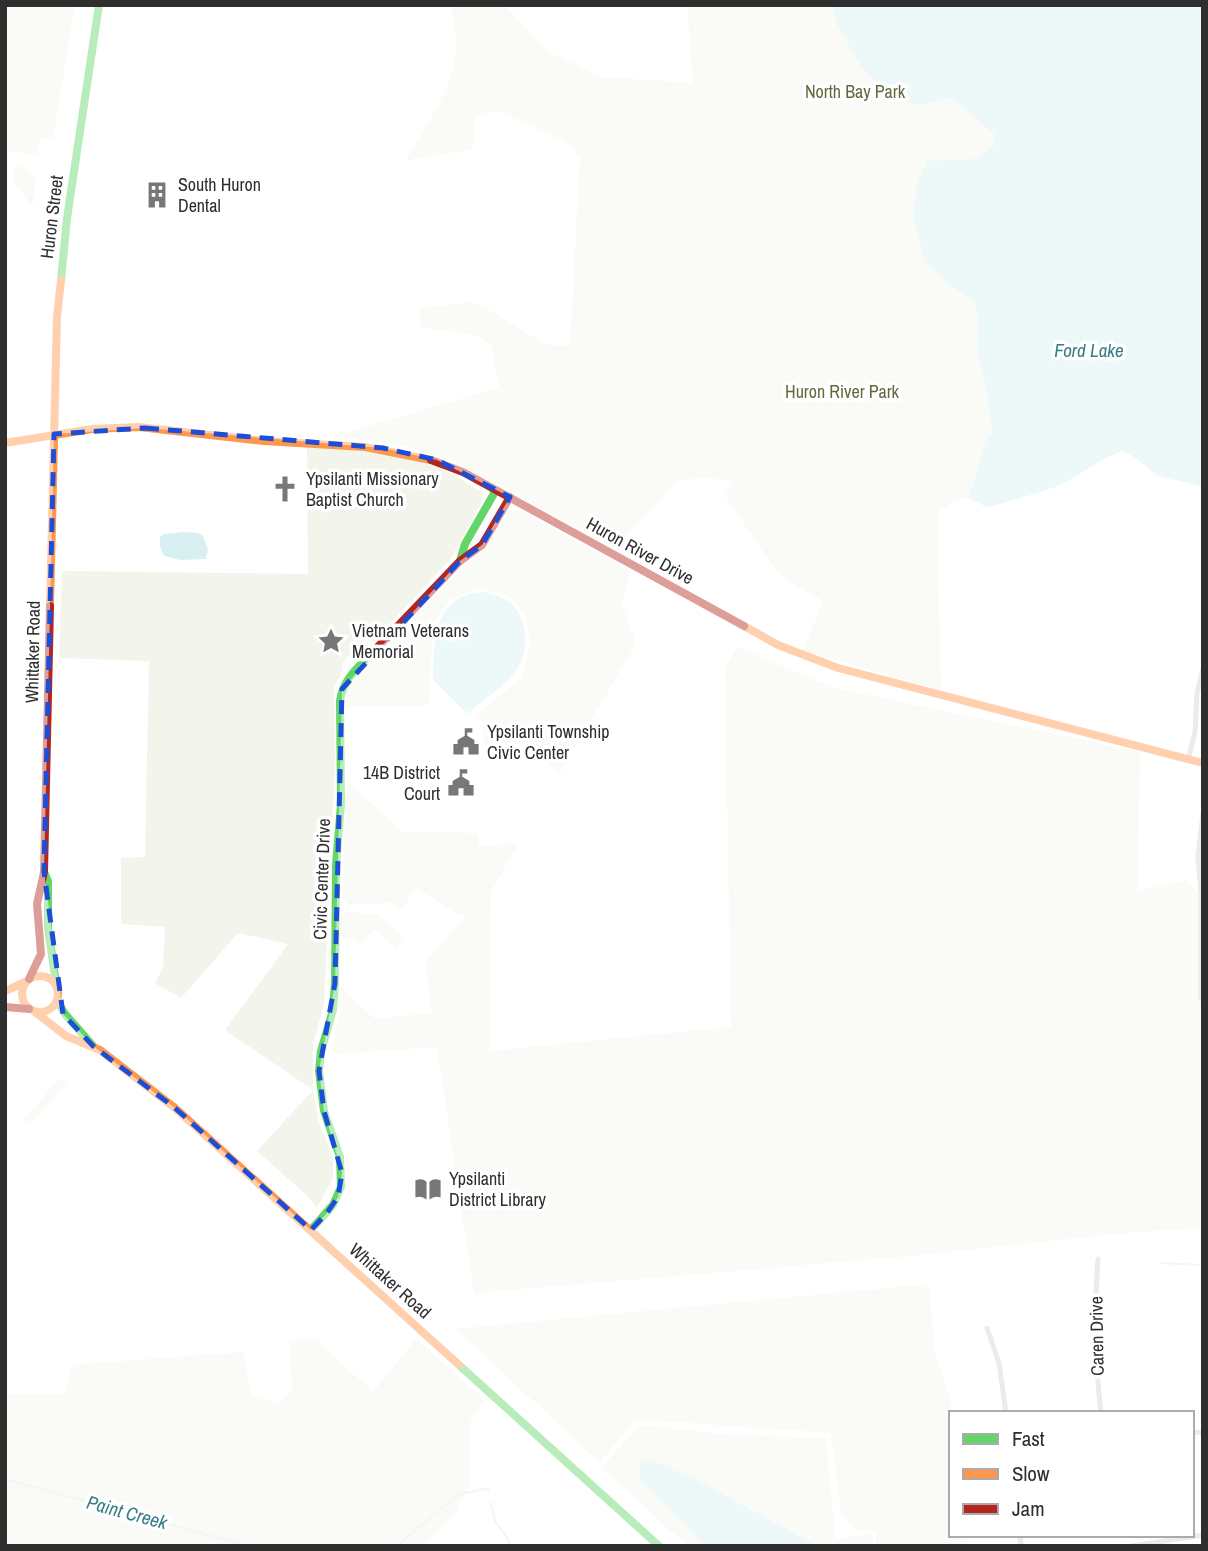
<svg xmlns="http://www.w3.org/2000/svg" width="1208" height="1551" font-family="'Archivo Narrow',sans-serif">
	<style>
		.green { fill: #f3f5ec }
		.water { fill: #d8f0f2 }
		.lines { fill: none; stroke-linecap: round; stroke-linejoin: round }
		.stream { stroke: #d8f0f2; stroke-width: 2 }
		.street { stroke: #d3d3d3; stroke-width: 5 }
		.fast { stroke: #63d668; stroke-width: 8 }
		.slow { stroke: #ff974d; stroke-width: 8 }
		.jam { stroke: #b3261e; stroke-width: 8 }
		.marked { fill: none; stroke: #1d4ed8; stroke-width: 5; stroke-dasharray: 14 9; stroke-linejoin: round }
		.labels { text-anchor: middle; stroke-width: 7; stroke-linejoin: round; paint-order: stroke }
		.park-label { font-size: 18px; fill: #5f6b3b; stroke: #fff }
		.poi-label { font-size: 18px; fill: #2e2e2e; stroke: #fff; text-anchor: start }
		.street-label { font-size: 18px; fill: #2e2e2e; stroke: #fff }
		.water-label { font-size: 19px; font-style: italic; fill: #377d84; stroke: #fff }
	</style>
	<rect width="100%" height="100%" fill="#fff"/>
	<path class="green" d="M 5,5 L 75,5 L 53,138 L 41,137 L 37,155 L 15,151 L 5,154 Z
		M 451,5 L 495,5 L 509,9 L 547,51 L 601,77 L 693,83 L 687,5 L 831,5 L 837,25 L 920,105 L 950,98 C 968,107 977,124 994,133 L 993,147 L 974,159 L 952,159 L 917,184 L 913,214 L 925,262 L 950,286 L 974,301 L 979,324 L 976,346 L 987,393 L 992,433 L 985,443 L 969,498 L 957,500 L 937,512 L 941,690 L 803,651 L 823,601 L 780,576 L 725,496 L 733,482 L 706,477 L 678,481 L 614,548 L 457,463 L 407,446 L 383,441 L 331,437 L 499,388 L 492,346 L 477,335 L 420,327 L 420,309 L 471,302 L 488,309 L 546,345 L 570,345 L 580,159 L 571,145 L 499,111 L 486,112 L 474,118 L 473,149 L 406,161 C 423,130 448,96 455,61 C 459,43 453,23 451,5 Z
		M 19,164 L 22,164 L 36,179 L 33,205 L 28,206 L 29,203 L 19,187 L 15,187 L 14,171 Z
		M 307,445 L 384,451 L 439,467 L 483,492 L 483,500 L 450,560 L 374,641 L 364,640 L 343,662 L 341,674 L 334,687 L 335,762 L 324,1004 L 313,1044 L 313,1090 L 318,1120 L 333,1157 L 333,1178 L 317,1208 L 305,1194 L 257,1151 L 313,1090 L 225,1030 L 288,944 L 238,933 L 181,998 L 155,983 L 163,967 L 165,927 L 121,924 L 121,858 L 145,857 L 149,661 L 59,658 L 62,571 L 308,574 Z
		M 508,511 L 521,511 L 630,571 L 622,604 L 636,644 L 559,774 L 529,743 L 484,745 L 482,719 L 476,715 L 522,677 L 531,643 L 524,614 L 510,597 L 477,587 L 450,600 L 433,623 L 429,702 L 425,706 L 350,706 L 345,702 L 349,682 L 466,564 L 488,546 Z
		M 737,647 L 834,688 L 1140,752 L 1138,891 L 1187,880 L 1203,899 L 1203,1228 L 1134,1232 L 899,1257 L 474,1293 L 437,1047 L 331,1054 L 340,1013 L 341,987 L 375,1019 L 432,1013 L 425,961 L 467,916 L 457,913 L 416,888 L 400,911 L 392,903 L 348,904 L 342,898 L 346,786 L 349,783 L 403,832 L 478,833 L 479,846 L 519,843 L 491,891 L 490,1051 L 731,1027 L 725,669 Z
		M 347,912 L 379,915 L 403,936 L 396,949 L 374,929 L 360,945 L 352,938 L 340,936 L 340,917 Z
		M 59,1080 L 68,1082 L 31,1124 L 25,1123 L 24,1118 Z
		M 929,1284 L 935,1354 L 950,1399 L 952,1413 L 951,1535 L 967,1535 L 968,1546 L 877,1546 L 875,1531 L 856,1530 L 841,1514 L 831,1433 L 635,1419 L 600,1463 L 456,1329 Z
		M 316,1339 L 373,1392 L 416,1339 L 485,1400 L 470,1422 L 470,1484 L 456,1513 L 422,1546 L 5,1546 L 5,1394 L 66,1394 L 71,1365 L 243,1352 L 251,1394 L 280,1404 L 292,1389 L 289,1340 Z
		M 640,1425 L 727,1435 L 826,1438 L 835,1539 L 872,1534 L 873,1546 L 687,1546 L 602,1467 Z"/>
	<path class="water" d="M 831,5 L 1203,5 L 1203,487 L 1158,476 L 1134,457 L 1122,451 C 1098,459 1080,477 1055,487 C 1034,495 1010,500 988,508 L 969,498 L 985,443 L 992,433 L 987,393 L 976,345 L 979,324 L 974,301 L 950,286 L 925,262 L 913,214 L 917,184 L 928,161 L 974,159 L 993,147 L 994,133 C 977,124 968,107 950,98 L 920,105 L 894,100 L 862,68 L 837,25 Z
		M 183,532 L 198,533 L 203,536 L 208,549 L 206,559 L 180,560 L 164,556 L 160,547 L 160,537 L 164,534 Z
		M 483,592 C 492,594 500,596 508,601 C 529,616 530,650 516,670 C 504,688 483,700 467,714 L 433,680 C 434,640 432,596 483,592 Z
		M 650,1459 L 701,1482 L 817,1546 L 705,1546 L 657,1496 L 640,1481 L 639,1464 Z"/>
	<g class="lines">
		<path class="stream" d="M 1160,1263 L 1203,1265
			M 5,1479 L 248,1546
			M 491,1503 L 495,1521 L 509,1541 L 509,1546
			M 397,1546 L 457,1495 L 488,1488 L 488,1491"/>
		<path class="street" d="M 1188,760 L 1195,732 L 1197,694 L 1203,668
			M 1201,999 L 1201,894 L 1198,857 L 1203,813
			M 1098,1259 C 1094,1311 1095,1361 1101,1413
			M 987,1328 L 999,1363 L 1006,1413
			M 1192,1433 L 1203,1432
			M 1020,1535 L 1021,1546
			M 1132,1546 L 1203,1535"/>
		<path class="fast" d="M 61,280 L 67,218 L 99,5
			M 460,561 L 465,544 L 496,490
			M 44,872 L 48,881 L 48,928 L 56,984
			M 57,1001 L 65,1014 L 93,1046
			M 311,1230 L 333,1205 L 341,1187 L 340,1157 L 324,1111 L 319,1071 L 321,1051 L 333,1010 L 335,983 L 336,865 L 341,804 L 340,701 C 343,681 355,670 369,656
			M 459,1365 L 659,1546"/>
		<path class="slow" d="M 5,443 L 92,429 L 139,427 L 264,441 L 365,447 L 431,460
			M 50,606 L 57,317 L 61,280
			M 744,626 L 778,645 L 838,668 L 1203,763
			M22 994a18 18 0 1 1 36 0a18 18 0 1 1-36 0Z
			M 5,991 L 25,982
			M 35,1012 L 66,1036 L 100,1050 L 175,1108 L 459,1365"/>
		<path class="jam" d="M 431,460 L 463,472 L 744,626
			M 369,656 L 460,561 L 482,545 L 510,497
			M 29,979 L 41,954 L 37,904 L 44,872 L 50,606
			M 5,1007 L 29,1009"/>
	</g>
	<path d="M0 0H1208V1551H0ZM 145,428 L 383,448 L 437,460 L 510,497 L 482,545 L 460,561 L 342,689 L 335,983 L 319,1071 L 324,1111 L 342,1173 L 338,1197 L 327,1213 L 311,1230 L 175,1108 L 93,1046 L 63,1014 L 44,872 L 54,434 Z" fill="#fff" fill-opacity=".55" fill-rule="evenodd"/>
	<path class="marked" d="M 145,428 L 383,448 L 437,460 L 510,497 L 482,545 L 460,561 L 342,689 L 335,983 L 319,1071 L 324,1111 L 342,1173 L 338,1197 L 327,1213 L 311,1230 L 175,1108 L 93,1046 L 63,1014 L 44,872 L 54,434 Z"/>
	<defs>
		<g id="building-bare" transform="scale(2.1)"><path d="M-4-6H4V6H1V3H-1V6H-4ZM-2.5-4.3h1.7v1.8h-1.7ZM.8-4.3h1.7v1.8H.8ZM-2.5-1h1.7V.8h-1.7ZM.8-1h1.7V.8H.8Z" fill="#777" stroke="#fff" stroke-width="2.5" paint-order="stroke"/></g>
		<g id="church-bare" transform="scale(2.1)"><path d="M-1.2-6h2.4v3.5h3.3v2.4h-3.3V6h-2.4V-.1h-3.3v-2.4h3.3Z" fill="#777" stroke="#fff" stroke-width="2.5" paint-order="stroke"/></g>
		<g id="sight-bare" transform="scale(2.1)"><path d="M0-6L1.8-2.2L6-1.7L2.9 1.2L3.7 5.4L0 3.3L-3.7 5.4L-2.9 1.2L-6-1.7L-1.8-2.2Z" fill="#777" stroke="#fff" stroke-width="2.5" paint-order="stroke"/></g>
		<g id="civic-bare" transform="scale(2.1)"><path d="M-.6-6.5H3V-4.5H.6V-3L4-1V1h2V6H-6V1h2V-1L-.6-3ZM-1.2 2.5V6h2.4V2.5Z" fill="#777" stroke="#fff" stroke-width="2.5" paint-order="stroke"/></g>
		<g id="library-bare" transform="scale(2.1)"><path d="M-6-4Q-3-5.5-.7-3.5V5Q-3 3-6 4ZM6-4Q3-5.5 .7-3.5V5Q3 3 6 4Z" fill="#777" stroke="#fff" stroke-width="2.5" paint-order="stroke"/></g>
	</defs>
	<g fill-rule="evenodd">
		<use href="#building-bare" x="157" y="195"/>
		<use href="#church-bare" x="285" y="489"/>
		<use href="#sight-bare" x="331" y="641"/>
		<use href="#civic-bare" x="466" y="742"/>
		<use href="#civic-bare" x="461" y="783"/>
		<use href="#library-bare" x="428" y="1189"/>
	</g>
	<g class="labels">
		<g class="park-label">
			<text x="855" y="98">North Bay Park</text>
			<text x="842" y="398">Huron River Park</text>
		</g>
		<g class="poi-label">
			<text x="178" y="191">South Huron<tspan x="178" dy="21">Dental</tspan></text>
			<text x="306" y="485">Ypsilanti Missionary<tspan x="306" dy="21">Baptist Church</tspan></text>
			<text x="352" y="637">Vietnam Veterans<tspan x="352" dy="21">Memorial</tspan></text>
			<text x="487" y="738">Ypsilanti Township<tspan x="487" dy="21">Civic Center</tspan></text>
			<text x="440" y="779" text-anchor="end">14B District<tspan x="440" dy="21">Court</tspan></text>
			<text x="449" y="1185">Ypsilanti<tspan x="449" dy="21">District Library</tspan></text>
		</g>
		<g class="street-label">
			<text transform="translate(52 217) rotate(-83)" y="6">Huron Street</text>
			<text transform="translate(640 551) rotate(29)" y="6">Huron River Drive</text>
			<text transform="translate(33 652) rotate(-89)" y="6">Whittaker Road</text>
			<text transform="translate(322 879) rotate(-88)" y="6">Civic Center Drive</text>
			<text transform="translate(390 1281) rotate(42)" y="6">Whittaker Road</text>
			<text transform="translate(1097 1336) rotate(-91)" y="6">Caren Drive</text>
		</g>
		<g class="water-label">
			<text x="1089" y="357">Ford Lake</text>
			<text transform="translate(127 1512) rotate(15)" y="7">Paint Creek</text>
		</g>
	</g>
	<rect width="1208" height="1551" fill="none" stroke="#2e2e2e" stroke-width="14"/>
	<rect x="949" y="1411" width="245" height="126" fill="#ffffff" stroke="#ababab" stroke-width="2"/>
	<rect x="963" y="1434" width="35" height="10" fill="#63d668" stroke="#ababab" stroke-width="2"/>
	<text x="1012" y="1446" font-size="21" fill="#2e2e2e">Fast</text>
	<rect x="963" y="1469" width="35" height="10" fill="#ff974d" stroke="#ababab" stroke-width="2"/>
	<text x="1012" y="1481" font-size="21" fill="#2e2e2e">Slow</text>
	<rect x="963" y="1504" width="35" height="10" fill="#b3261e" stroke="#ababab" stroke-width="2"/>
	<text x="1012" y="1516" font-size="21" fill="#2e2e2e">Jam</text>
</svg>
